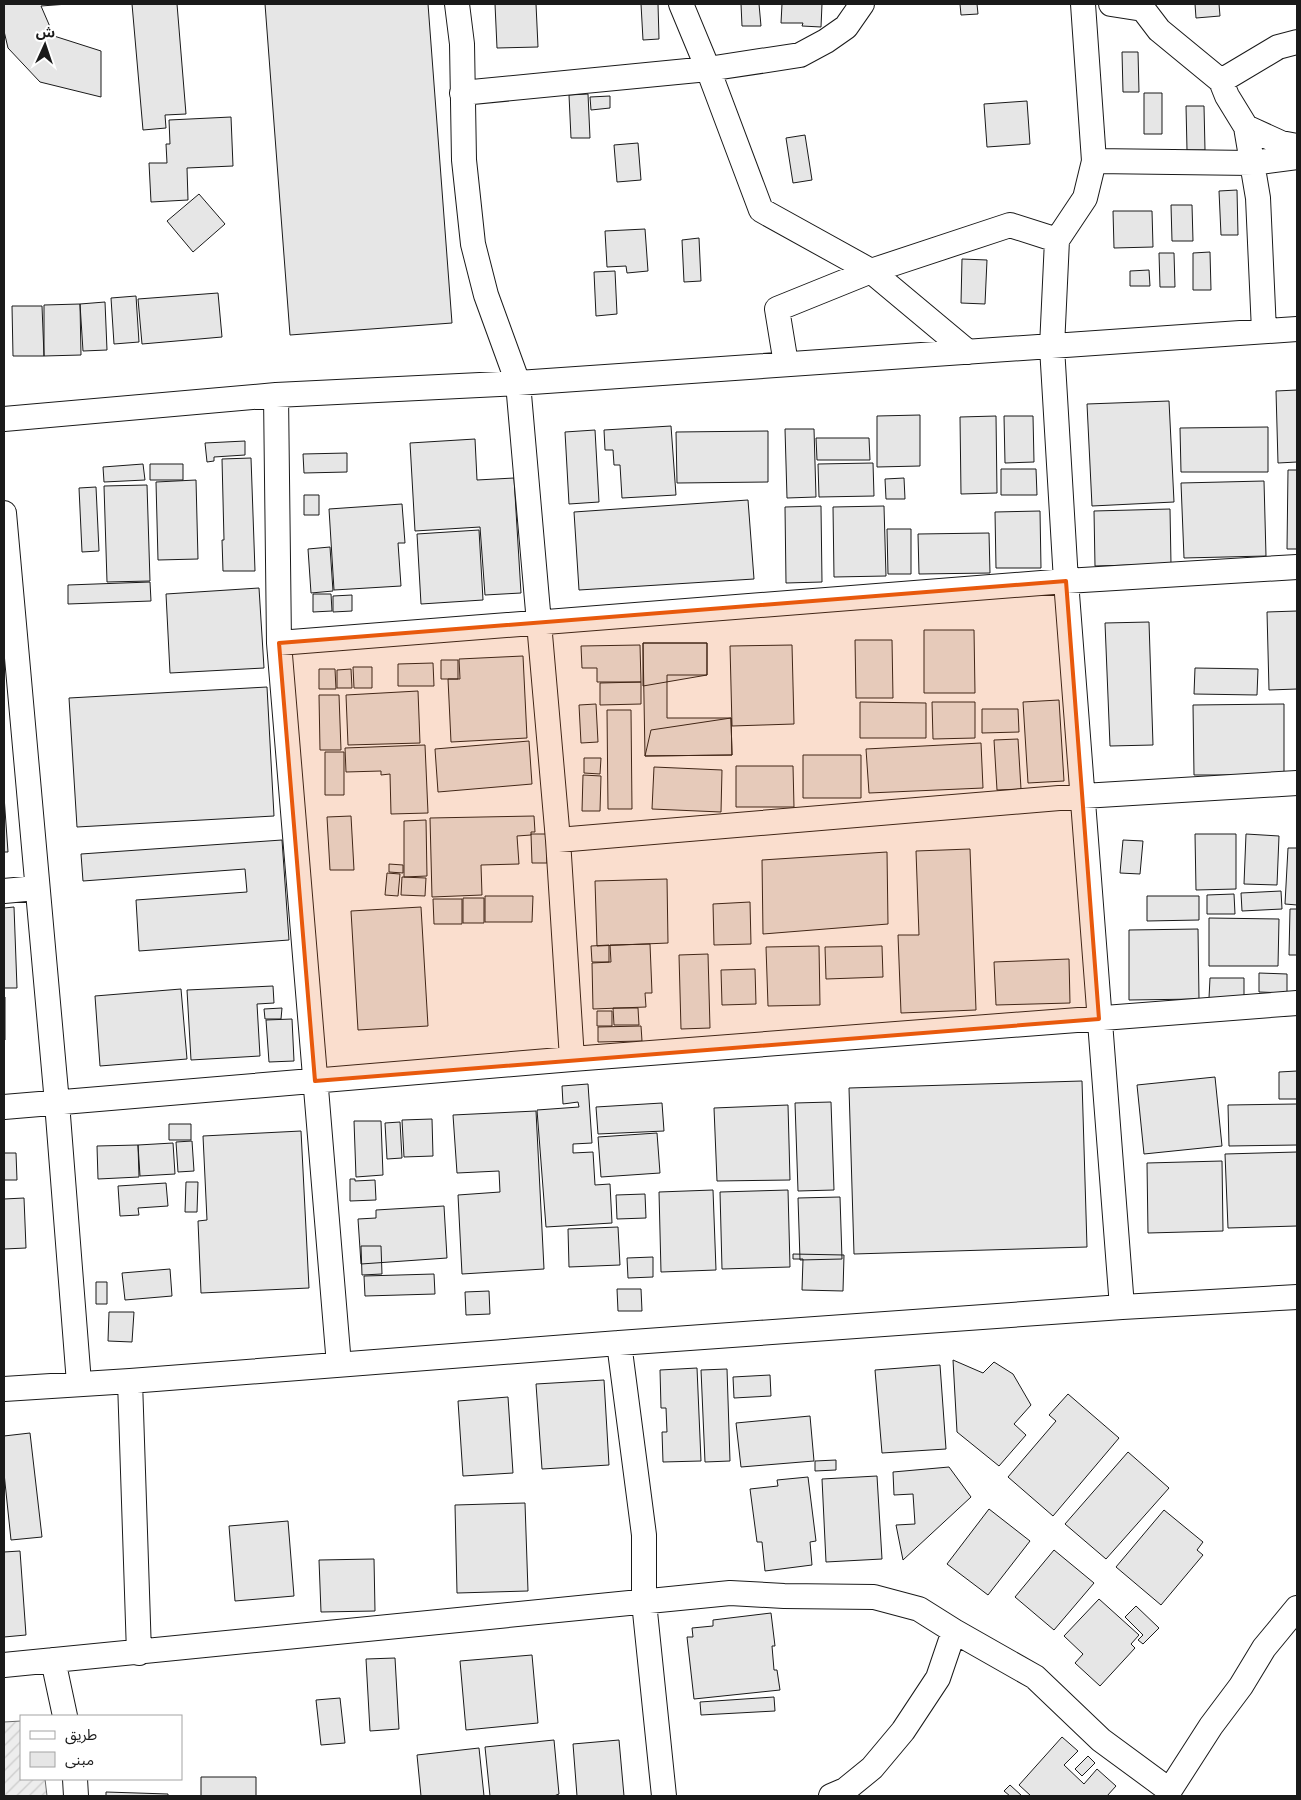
<svg xmlns="http://www.w3.org/2000/svg" width="1301" height="1800" font-family="Inter,'Noto Sans Arabic',sans-serif">
	<style>
		.garden { fill: url(#garden-furrows); stroke: #6a6a6a }
		.building { fill: #e6e6e6; stroke: #1a1a1a }
		.lines { fill: none; stroke-linecap: round; stroke-linejoin: round }
		.minor-casing { stroke: #1a1a1a; stroke-width: 26 }
		.minor { stroke: #fff; stroke-width: 24 }
		.marked { fill: #e8590c; fill-opacity: 0.2; stroke: #e8590c; stroke-width: 4; stroke-linejoin: round }
	</style>
	<defs>
		<pattern id="garden-furrows" width="10" height="10" patternUnits="userSpaceOnUse" patternTransform="scale(1.25)"><rect width="10" height="10" fill="#ededed"/><path d="M-1 1l2-2M0 10L10 0M9 11l2-2" fill="none" stroke="#cbcbcb"/></pattern>
	</defs>
	<rect width="100%" height="100%" fill="#fff"/>
	<path class="garden" d="M 21,1721 L 21,1779 L 45,1779 L 47,1796 L 4,1796 L 4,1722 Z"/>
	<path class="building" d="M 4,4 L 68,4 L 41,6 L 54,36 L 101,51 L 101,97 L 40,82 L 8,48 L 4,31 Z
		M 132,4 L 177,4 L 186,114 L 165,115 L 166,128 L 143,130 Z
		M 265,4 L 428,4 L 452,323 L 290,335 Z
		M 495,4 L 536,4 L 538,47 L 497,48 Z
		M 641,4 L 658,4 L 659,39 L 643,40 Z
		M 741,4 L 759,4 L 761,26 L 742,26 Z
		M 782,4 L 822,4 L 821,27 L 802,26 L 803,23 L 781,23 Z
		M 960,4 L 977,4 L 978,14 L 961,15 Z
		M 1195,4 L 1219,4 L 1220,16 L 1196,18 Z
		M 1122,52 L 1138,52 L 1139,92 L 1123,92 Z
		M 1144,93 L 1162,93 L 1162,134 L 1144,134 Z
		M 588,94 L 590,138 L 571,138 L 569,95 Z
		M 610,96 L 610,108 L 591,110 L 590,97 Z
		M 1027,101 L 1030,144 L 987,147 L 984,104 Z
		M 1186,106 L 1204,106 L 1205,150 L 1187,150 Z
		M 231,117 L 233,166 L 187,168 L 188,200 L 151,202 L 149,163 L 167,163 L 166,144 L 170,144 L 169,120 Z
		M 805,135 L 812,180 L 793,183 L 786,138 Z
		M 638,143 L 641,180 L 617,182 L 614,145 Z
		M 1237,190 L 1238,235 L 1221,235 L 1219,191 Z
		M 199,194 L 225,224 L 193,252 L 167,221 Z
		M 1171,205 L 1192,205 L 1193,241 L 1172,241 Z
		M 1113,211 L 1152,211 L 1153,247 L 1114,248 Z
		M 645,229 L 648,271 L 627,273 L 626,266 L 607,267 L 605,231 Z
		M 699,238 L 701,281 L 684,282 L 682,240 Z
		M 1210,252 L 1211,290 L 1193,290 L 1193,253 Z
		M 1159,253 L 1174,253 L 1175,287 L 1160,287 Z
		M 962,259 L 987,260 L 985,304 L 961,303 Z
		M 1149,270 L 1150,286 L 1130,286 L 1130,271 Z
		M 615,271 L 617,314 L 596,316 L 594,272 Z
		M 218,293 L 222,337 L 142,344 L 138,299 Z
		M 136,296 L 139,342 L 114,344 L 111,298 Z
		M 105,302 L 107,350 L 83,351 L 80,304 Z
		M 80,304 L 81,355 L 44,356 L 44,305 Z
		M 12,306 L 42,306 L 44,356 L 13,356 Z
		M 1297,390 L 1297,462 L 1278,463 L 1276,391 Z
		M 1169,401 L 1174,502 L 1092,506 L 1087,404 Z
		M 920,415 L 920,466 L 877,467 L 877,416 Z
		M 996,416 L 997,493 L 961,494 L 960,417 Z
		M 1004,416 L 1033,416 L 1034,462 L 1005,463 Z
		M 671,426 L 676,495 L 622,498 L 620,465 L 614,465 L 613,450 L 605,450 L 604,430 Z
		M 1268,427 L 1268,472 L 1181,472 L 1180,428 Z
		M 785,429 L 814,429 L 816,497 L 787,498 Z
		M 595,430 L 599,502 L 569,504 L 565,432 Z
		M 768,431 L 768,482 L 677,483 L 676,432 Z
		M 816,438 L 869,438 L 870,460 L 817,460 Z
		M 475,439 L 477,480 L 514,478 L 521,593 L 485,595 L 480,527 L 415,531 L 410,443 Z
		M 245,441 L 245,455 L 214,457 L 214,461 L 207,462 L 205,443 Z
		M 347,453 L 347,472 L 304,473 L 303,454 Z
		M 251,458 L 255,571 L 223,571 L 222,540 L 224,540 L 222,459 Z
		M 873,463 L 874,496 L 819,497 L 818,464 Z
		M 143,464 L 145,480 L 104,482 L 103,467 Z
		M 150,464 L 183,464 L 183,480 L 150,480 Z
		M 1001,469 L 1036,469 L 1037,495 L 1001,495 Z
		M 1288,470 L 1297,470 L 1297,549 L 1287,549 Z
		M 904,478 L 905,499 L 886,499 L 885,479 Z
		M 196,480 L 198,559 L 158,560 L 156,482 Z
		M 1264,481 L 1266,556 L 1184,558 L 1181,483 Z
		M 147,485 L 150,581 L 107,582 L 104,486 Z
		M 96,487 L 99,551 L 82,552 L 79,488 Z
		M 304,495 L 319,495 L 319,515 L 304,515 Z
		M 748,500 L 754,579 L 579,590 L 574,512 Z
		M 402,504 L 405,543 L 398,543 L 401,586 L 334,590 L 329,509 Z
		M 821,506 L 822,582 L 786,583 L 785,507 Z
		M 884,506 L 886,576 L 834,577 L 833,507 Z
		M 1170,509 L 1171,564 L 1095,566 L 1094,511 Z
		M 1040,511 L 1041,568 L 996,568 L 995,512 Z
		M 887,529 L 911,529 L 911,574 L 888,574 Z
		M 479,530 L 483,600 L 421,604 L 417,534 Z
		M 989,533 L 990,573 L 919,574 L 918,534 Z
		M 330,547 L 333,591 L 311,593 L 308,549 Z
		M 150,582 L 151,601 L 68,604 L 68,585 Z
		M 259,588 L 264,668 L 170,673 L 166,594 Z
		M 313,594 L 331,594 L 332,611 L 313,612 Z
		M 352,595 L 352,611 L 333,612 L 333,596 Z
		M 1297,611 L 1297,689 L 1269,690 L 1267,612 Z
		M 1149,622 L 1153,745 L 1110,746 L 1105,623 Z
		M 924,630 L 974,630 L 975,693 L 924,693 Z
		M 855,640 L 892,640 L 893,698 L 856,698 Z
		M 643,643 L 707,643 L 707,675 L 667,675 L 667,718 L 731,718 L 732,755 L 645,756 Z
		M 643,643 L 707,643 L 707,675 L 643,686 Z
		M 640,645 L 641,682 L 597,682 L 597,668 L 582,668 L 581,646 Z
		M 792,645 L 794,724 L 732,726 L 730,646 Z
		M 523,656 L 527,738 L 451,742 L 448,679 L 460,679 L 459,659 Z
		M 441,660 L 458,660 L 458,679 L 441,679 Z
		M 433,663 L 434,686 L 398,686 L 398,664 Z
		M 353,667 L 372,667 L 372,688 L 354,688 Z
		M 1195,668 L 1258,669 L 1257,695 L 1194,694 Z
		M 319,669 L 335,669 L 336,689 L 319,689 Z
		M 351,669 L 352,688 L 337,688 L 337,670 Z
		M 641,682 L 641,704 L 600,705 L 600,683 Z
		M 267,687 L 274,816 L 77,827 L 69,698 Z
		M 418,691 L 420,743 L 348,745 L 346,695 Z
		M 319,695 L 339,695 L 341,750 L 320,750 Z
		M 1059,700 L 1064,781 L 1028,783 L 1023,702 Z
		M 860,702 L 926,703 L 926,738 L 860,738 Z
		M 932,702 L 975,702 L 975,738 L 933,739 Z
		M 596,704 L 598,742 L 581,743 L 579,705 Z
		M 1284,704 L 1284,775 L 1194,775 L 1193,705 Z
		M 982,709 L 1018,709 L 1019,732 L 982,733 Z
		M 607,710 L 631,710 L 632,809 L 608,809 Z
		M 731,718 L 732,755 L 645,756 L 651,730 Z
		M 1018,739 L 1021,789 L 997,790 L 994,740 Z
		M 529,741 L 532,784 L 438,792 L 435,749 Z
		M 981,743 L 983,788 L 869,793 L 866,749 Z
		M 425,745 L 428,813 L 391,814 L 390,774 L 381,775 L 381,771 L 346,772 L 345,748 Z
		M 325,752 L 344,752 L 344,795 L 325,795 Z
		M 803,755 L 861,755 L 861,798 L 803,798 Z
		M 584,758 L 601,758 L 600,774 L 584,773 Z
		M 736,766 L 793,766 L 794,807 L 736,807 Z
		M 654,767 L 722,770 L 721,812 L 652,809 Z
		M 583,775 L 601,776 L 600,811 L 582,811 Z
		M 4,796 L 8,852 L 4,852 Z
		M 351,816 L 354,870 L 330,870 L 327,817 Z
		M 534,816 L 535,832 L 531,832 L 531,835 L 517,836 L 519,864 L 481,865 L 482,895 L 432,897 L 430,818 Z
		M 426,820 L 427,876 L 404,877 L 404,821 Z
		M 531,834 L 546,834 L 547,863 L 532,863 Z
		M 1195,834 L 1236,834 L 1236,889 L 1196,890 Z
		M 1246,834 L 1279,836 L 1277,885 L 1244,884 Z
		M 282,840 L 289,940 L 139,951 L 136,900 L 247,892 L 245,869 L 83,881 L 81,854 Z
		M 1123,840 L 1143,841 L 1140,874 L 1120,873 Z
		M 1288,848 L 1297,848 L 1297,905 L 1285,904 Z
		M 970,849 L 976,1010 L 901,1013 L 898,935 L 919,935 L 916,851 Z
		M 887,852 L 888,924 L 763,934 L 762,860 Z
		M 389,864 L 403,865 L 403,873 L 389,872 Z
		M 387,873 L 400,874 L 398,896 L 385,895 Z
		M 402,877 L 426,878 L 425,896 L 401,895 Z
		M 667,879 L 668,943 L 597,946 L 595,881 Z
		M 1281,891 L 1282,909 L 1242,911 L 1241,893 Z
		M 1234,894 L 1235,914 L 1207,914 L 1207,895 Z
		M 485,896 L 533,896 L 532,922 L 485,922 Z
		M 1147,896 L 1199,896 L 1199,920 L 1147,921 Z
		M 463,898 L 484,898 L 484,923 L 463,923 Z
		M 433,899 L 462,899 L 462,924 L 434,924 Z
		M 750,902 L 751,944 L 714,945 L 713,904 Z
		M 14,907 L 17,988 L 4,988 L 4,908 Z
		M 421,907 L 428,1026 L 358,1030 L 351,911 Z
		M 1290,909 L 1297,909 L 1297,955 L 1289,955 Z
		M 1209,918 L 1279,919 L 1278,966 L 1209,966 Z
		M 1198,929 L 1199,999 L 1129,1000 L 1129,930 Z
		M 650,944 L 652,993 L 645,993 L 646,1007 L 593,1009 L 592,963 L 611,962 L 610,945 Z
		M 609,945 L 609,962 L 592,962 L 591,946 Z
		M 819,946 L 820,1005 L 768,1006 L 766,947 Z
		M 882,946 L 883,977 L 826,979 L 825,947 Z
		M 708,954 L 710,1028 L 681,1029 L 679,955 Z
		M 1069,959 L 1070,1003 L 996,1005 L 994,962 Z
		M 755,969 L 756,1004 L 722,1005 L 721,970 Z
		M 1259,973 L 1287,974 L 1287,993 L 1259,992 Z
		M 1210,978 L 1244,978 L 1244,998 L 1209,998 Z
		M 273,986 L 274,1003 L 257,1004 L 260,1056 L 191,1060 L 187,990 Z
		M 181,989 L 187,1059 L 100,1066 L 95,996 Z
		M 4,997 L 5,997 L 5,1040 L 4,1040 Z
		M 282,1008 L 281,1019 L 265,1019 L 264,1009 Z
		M 613,1008 L 638,1008 L 639,1025 L 614,1025 Z
		M 597,1011 L 612,1011 L 612,1026 L 597,1026 Z
		M 292,1019 L 294,1061 L 269,1062 L 266,1020 Z
		M 641,1026 L 642,1041 L 598,1042 L 598,1027 Z
		M 1297,1071 L 1297,1099 L 1279,1099 L 1279,1072 Z
		M 1215,1077 L 1222,1146 L 1144,1154 L 1137,1085 Z
		M 1082,1081 L 1087,1247 L 854,1254 L 849,1088 Z
		M 588,1084 L 592,1143 L 573,1144 L 573,1153 L 593,1152 L 595,1185 L 610,1184 L 612,1223 L 546,1227 L 537,1110 L 579,1107 L 578,1102 L 563,1104 L 562,1086 Z
		M 831,1102 L 834,1190 L 798,1191 L 795,1103 Z
		M 662,1103 L 664,1131 L 598,1134 L 596,1107 Z
		M 1297,1104 L 1297,1145 L 1229,1146 L 1228,1105 Z
		M 788,1105 L 790,1180 L 717,1181 L 714,1108 Z
		M 536,1111 L 544,1269 L 462,1274 L 458,1195 L 500,1192 L 499,1171 L 457,1173 L 453,1115 Z
		M 432,1119 L 433,1156 L 404,1157 L 402,1120 Z
		M 354,1121 L 381,1121 L 383,1175 L 356,1177 Z
		M 400,1122 L 402,1158 L 387,1159 L 385,1123 Z
		M 169,1124 L 191,1124 L 191,1140 L 169,1140 Z
		M 301,1131 L 309,1288 L 201,1293 L 198,1221 L 207,1220 L 203,1136 Z
		M 657,1133 L 660,1173 L 601,1177 L 598,1137 Z
		M 192,1141 L 194,1171 L 178,1172 L 176,1142 Z
		M 173,1143 L 175,1174 L 140,1176 L 138,1145 Z
		M 138,1145 L 139,1177 L 98,1179 L 97,1146 Z
		M 1297,1152 L 1297,1226 L 1228,1228 L 1225,1154 Z
		M 4,1153 L 16,1153 L 17,1180 L 4,1180 Z
		M 1222,1161 L 1223,1231 L 1148,1233 L 1147,1163 Z
		M 350,1179 L 355,1179 L 355,1181 L 375,1180 L 376,1200 L 350,1201 Z
		M 186,1182 L 198,1182 L 197,1212 L 185,1212 Z
		M 166,1183 L 168,1206 L 138,1208 L 139,1215 L 120,1216 L 118,1186 Z
		M 713,1190 L 716,1270 L 661,1272 L 659,1192 Z
		M 788,1190 L 790,1267 L 722,1269 L 720,1192 Z
		M 645,1194 L 646,1218 L 617,1219 L 616,1195 Z
		M 840,1197 L 842,1259 L 800,1260 L 798,1198 Z
		M 24,1198 L 26,1248 L 4,1249 L 4,1199 Z
		M 444,1206 L 447,1258 L 361,1264 L 358,1219 L 376,1218 L 376,1210 Z
		M 618,1227 L 620,1265 L 569,1267 L 568,1229 Z
		M 361,1246 L 381,1246 L 382,1274 L 362,1275 Z
		M 793,1254 L 844,1255 L 843,1291 L 802,1290 L 803,1259 L 793,1259 Z
		M 653,1257 L 653,1277 L 628,1278 L 627,1258 Z
		M 170,1269 L 172,1296 L 125,1300 L 122,1273 Z
		M 434,1274 L 435,1294 L 365,1296 L 364,1276 Z
		M 96,1282 L 107,1282 L 107,1304 L 96,1304 Z
		M 617,1289 L 641,1289 L 642,1311 L 618,1311 Z
		M 489,1291 L 490,1314 L 466,1315 L 465,1292 Z
		M 109,1312 L 134,1312 L 132,1342 L 108,1341 Z
		M 953,1360 L 983,1373 L 994,1362 L 1013,1374 L 1031,1405 L 1014,1424 L 1026,1435 L 999,1466 L 957,1432 Z
		M 940,1365 L 946,1449 L 882,1453 L 875,1370 Z
		M 697,1368 L 701,1461 L 663,1462 L 662,1432 L 667,1432 L 666,1408 L 661,1408 L 660,1370 Z
		M 727,1369 L 730,1461 L 705,1462 L 701,1370 Z
		M 770,1375 L 771,1396 L 734,1398 L 733,1377 Z
		M 604,1380 L 609,1465 L 542,1469 L 536,1384 Z
		M 1068,1394 L 1119,1438 L 1053,1516 L 1008,1477 L 1056,1421 L 1049,1415 Z
		M 508,1397 L 513,1473 L 463,1476 L 458,1401 Z
		M 810,1416 L 814,1461 L 741,1467 L 736,1423 Z
		M 30,1433 L 42,1537 L 11,1540 L 4,1473 L 4,1436 Z
		M 1128,1452 L 1169,1488 L 1106,1559 L 1065,1524 Z
		M 836,1460 L 836,1470 L 815,1471 L 815,1461 Z
		M 949,1467 L 971,1497 L 903,1560 L 896,1525 L 915,1524 L 913,1494 L 894,1495 L 893,1472 Z
		M 877,1476 L 882,1559 L 826,1562 L 822,1479 Z
		M 808,1477 L 816,1541 L 810,1542 L 812,1565 L 765,1571 L 762,1542 L 757,1542 L 750,1489 L 778,1486 L 777,1480 Z
		M 525,1503 L 528,1591 L 457,1593 L 455,1505 Z
		M 989,1509 L 1030,1541 L 988,1595 L 947,1564 Z
		M 1164,1510 L 1203,1542 L 1197,1550 L 1203,1555 L 1161,1605 L 1116,1567 Z
		M 288,1521 L 294,1596 L 235,1601 L 229,1526 Z
		M 1054,1550 L 1094,1583 L 1054,1630 L 1015,1597 Z
		M 20,1551 L 26,1635 L 4,1637 L 4,1552 Z
		M 374,1559 L 375,1611 L 321,1612 L 319,1560 Z
		M 1099,1599 L 1139,1635 L 1131,1644 L 1135,1648 L 1100,1686 L 1075,1663 L 1083,1654 L 1064,1636 Z
		M 1136,1606 L 1159,1628 L 1143,1644 L 1138,1640 L 1143,1635 L 1125,1617 Z
		M 771,1613 L 775,1646 L 772,1646 L 774,1670 L 777,1670 L 780,1690 L 694,1699 L 687,1637 L 693,1637 L 692,1628 L 713,1626 L 713,1620 Z
		M 532,1655 L 538,1723 L 466,1730 L 460,1661 Z
		M 395,1658 L 399,1729 L 370,1731 L 366,1659 Z
		M 774,1697 L 775,1711 L 701,1715 L 700,1702 Z
		M 340,1698 L 345,1743 L 321,1745 L 316,1700 Z
		M 1062,1737 L 1078,1751 L 1064,1765 L 1084,1784 L 1097,1769 L 1116,1786 L 1107,1796 L 1031,1796 L 1019,1785 Z
		M 554,1740 L 559,1794 L 554,1796 L 490,1796 L 485,1747 Z
		M 619,1740 L 624,1796 L 577,1796 L 573,1744 Z
		M 479,1748 L 484,1796 L 421,1796 L 417,1755 Z
		M 1088,1756 L 1095,1763 L 1082,1776 L 1075,1769 Z
		M 201,1777 L 256,1777 L 256,1796 L 201,1796 Z
		M 1010,1785 L 1022,1796 L 1010,1796 L 1004,1791 Z
		M 106,1792 L 168,1794 L 168,1796 L 106,1796 Z"/>
	<g class="lines">
		<g class="minor-casing">
			<path id="minor" d="M 457,4 L 462,44 L 464,160 L 473,244 L 486,295 L 518,383 L 558,840 L 572,1059
				M 681,4 L 708,69 L 761,210 L 871,271 L 968,352
				M 1083,4 L 1094,161 L 1085,198 L 1057,240 L 1052,347 L 1066,581 L 1122,1307
				M 1111,4 L 1143,9
				M 1143,4 L 1143,9 L 1159,30 L 1221,81 L 1227,96 L 1246,127 L 1281,143 L 1297,146
				M 1221,81 L 1278,47 L 1297,42
				M 462,93 L 708,69 L 800,55 L 826,41 L 846,27 L 862,4
				M 1246,127 L 1258,198 L 1264,331
				M 1094,161 L 1252,163 L 1297,157
				M 786,364 L 777,309 L 871,271 L 1010,225 L 1057,240
				M 276,395 L 279,643 L 339,1365
				M 4,419 L 276,395 L 518,383 L 1297,329
				M 4,513 L 57,1103 L 79,1383
				M 279,643 L 1066,581 L 1297,567
				M 558,840 L 1083,796 L 1297,783
				M 4,891 L 36,888
				M 4,1107 L 572,1059 L 1297,1003
				M 619,1343 L 644,1535 L 644,1602 L 664,1796
				M 130,1381 L 139,1653
				M 4,1389 L 130,1381 L 619,1343 L 1122,1307 L 1297,1297
				M 53,1660 L 65,1716
				M 4,1665 L 730,1593 L 784,1596 L 874,1597 L 919,1609 L 954,1631 L 1035,1677 L 1101,1740 L 1169,1790
				M 75,1779 L 76,1796
				M 831,1796 L 845,1790 L 872,1768 L 903,1731 L 938,1678 L 954,1631
				M 1166,1796 L 1211,1726 L 1241,1686 L 1264,1648 L 1297,1608"/>
		</g>
		<use href="#minor" class="minor"/>
	</g>
	<path class="marked" d="M 1066,581 L 1099,1019 L 315,1081 L 279,643 Z"/>
	<rect width="1301" height="1800" fill="none" stroke="#1a1a1a" stroke-width="10"/>
	<rect x="20" y="1715" width="162" height="65" fill="#ffffff" stroke="#a3a3a3"/>
	<rect x="30" y="1731" width="25" height="8" fill="#ffffff" stroke="#a3a3a3"/>
	<text x="65" y="1740" font-size="15" fill="#1a1a1a">طريق</text>
	<rect x="30" y="1752" width="25" height="15" fill="#e6e6e6" stroke="#a3a3a3"/>
	<text x="65" y="1765" font-size="15" fill="#1a1a1a">مبنى</text>
	<g transform="translate(45 45) rotate(3)" stroke="#ffffff" stroke-width="4" paint-order="stroke">
	<path d="M0-4L9 19L0 12L-9 19Z" fill="#1a1a1a"/>
	<text y="-8" font-size="14" font-weight="bold" text-anchor="middle" fill="#1a1a1a">ش</text>
	</g>
</svg>
